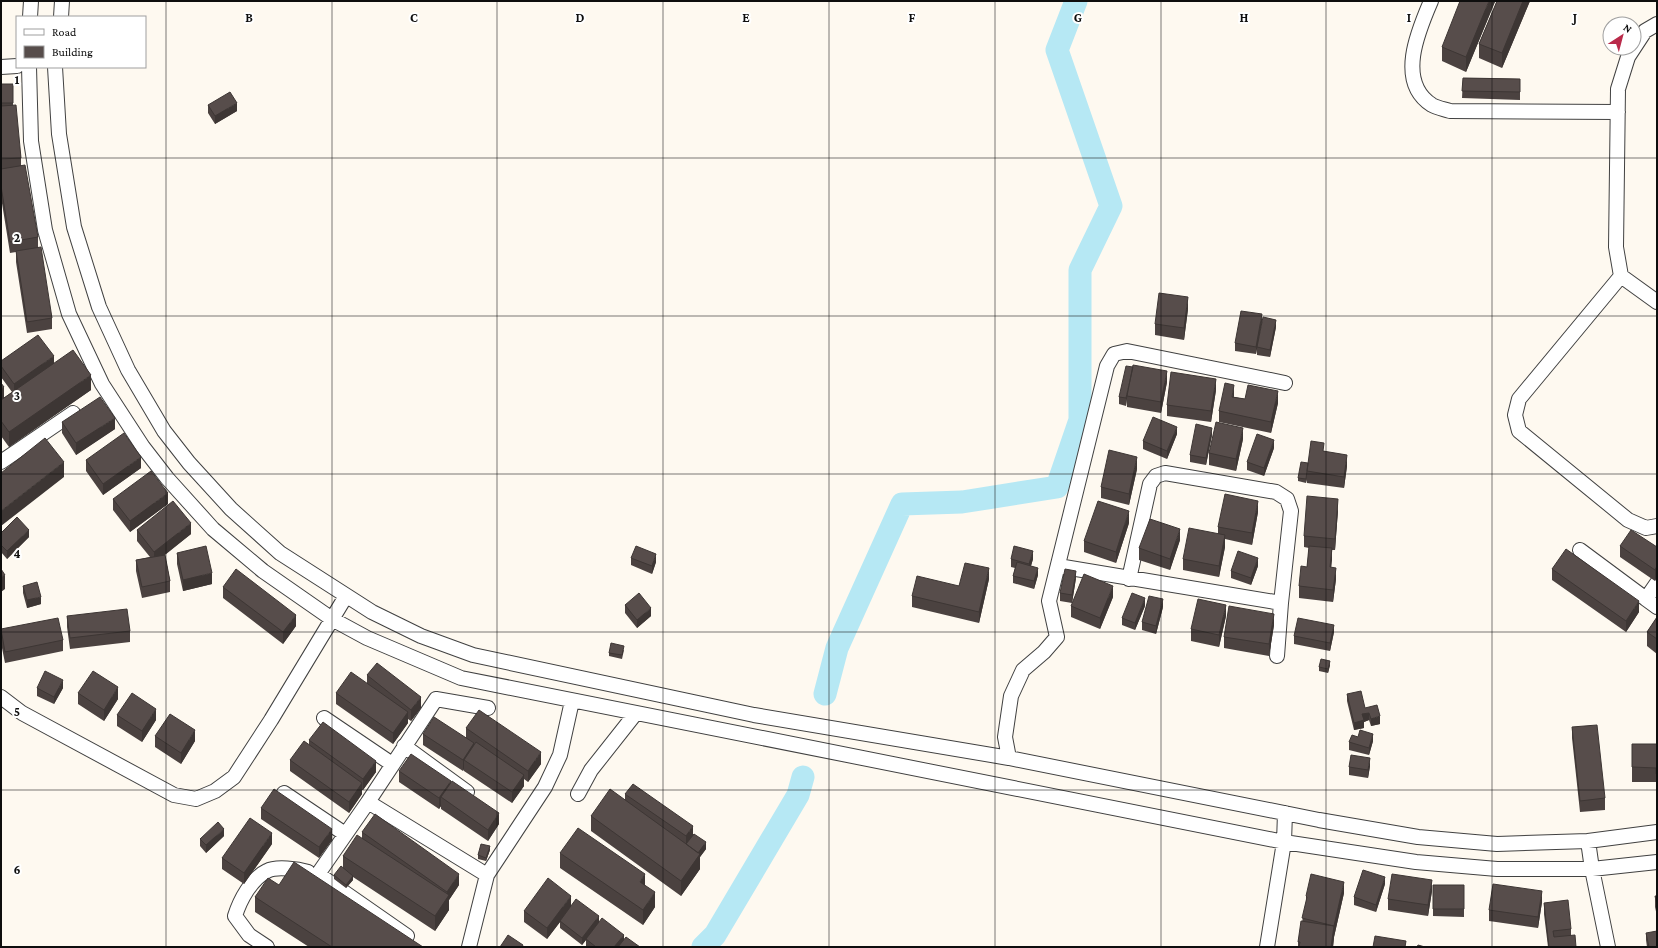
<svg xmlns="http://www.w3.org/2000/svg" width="1658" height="948" font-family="'Crimson Pro',serif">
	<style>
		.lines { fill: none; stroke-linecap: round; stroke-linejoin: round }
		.river { stroke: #b6e8f4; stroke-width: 23 }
		.minor-casing { stroke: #414141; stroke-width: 16 }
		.minor { stroke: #fff; stroke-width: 14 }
		.wall { fill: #4b4240 }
		.shaded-wall { fill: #3d3634 }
		.building { fill: #574d4b; stroke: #3d3634 }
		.grid { fill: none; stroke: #0e0e0e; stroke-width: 1; stroke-opacity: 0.55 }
		.grid-label { font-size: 13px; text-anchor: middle; font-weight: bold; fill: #0e0e0e; stroke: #fff; stroke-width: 4; stroke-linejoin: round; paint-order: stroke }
	</style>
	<rect width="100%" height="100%" fill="#fef9f0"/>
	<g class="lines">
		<path class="river" d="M 825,694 L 837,648 L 902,504 L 962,502 L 1057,487 L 1080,420 L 1080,270 L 1111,206 L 1057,50 L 1076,1
			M 703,947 L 715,935 L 798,795 L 803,777"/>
		<g class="minor-casing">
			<path id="minor" d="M 1431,1 C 1418,31 1396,82 1432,105 C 1437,108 1444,109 1450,111 L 1618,112
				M 30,17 L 31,1
				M 61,17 L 62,1
				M 1657,24 L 1645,31 L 1628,57 L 1618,89 L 1616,247 L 1621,276 L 1657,302
				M 1,67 L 17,66
				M 29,67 L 31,141 L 45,230 L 69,314 L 102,384 L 143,447 L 167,478 L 213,529 L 263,571 L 332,619 L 367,638 L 461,678 L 1284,842 L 1416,862 L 1497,869 L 1592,869 L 1657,862
				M 55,67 L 59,134 L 74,227 L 99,307 L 128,370 L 164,431 L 189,463 L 231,509 L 280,553 L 372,612 L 421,636 L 473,655 L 754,715 L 1009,758 L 1319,820 L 1418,837 L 1497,844 L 1588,841 L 1657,832
				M 1621,276 L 1519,399 L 1515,415 L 1519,431 L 1628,520 L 1646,528 L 1657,526
				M 1,462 L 73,413
				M 1580,550 L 1646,599
				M 1058,566 L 1281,603 L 1291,511 L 1287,499 L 1276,492 L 1165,473 L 1156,476 L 1150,484 L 1129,579
				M 1657,583 L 1646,599 L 1657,607
				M 1277,656 L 1281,603
				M 1,697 L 22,713 L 174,795 L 196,799 L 215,791 L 234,777 L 271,720 L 346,596
				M 324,718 L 392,764
				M 404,746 L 467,792
				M 1009,758 L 1005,737 L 1011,696 L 1023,670 L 1044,652 L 1057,637 L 1049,601 L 1107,366 L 1114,354 L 1127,351 L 1285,383
				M 284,793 L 345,834
				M 578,794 L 591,770 L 636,713
				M 368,802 L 436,699 L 488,708
				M 1588,841 L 1592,869 L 1608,947
				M 407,936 L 318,874 L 368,802 L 487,875 L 545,787 L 560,755 L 572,701
				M 267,947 L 249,935 L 235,916 C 240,900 251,879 267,871 C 276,866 298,869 308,872
				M 469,947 L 487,875
				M 1267,947 L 1284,842 L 1285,813"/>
		</g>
		<use href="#minor" class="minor"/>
	</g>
	<path class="wall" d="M 1495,1 L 1466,72 L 1442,61 L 1442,47 Z
		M 1497,1 L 1530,1 L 1502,68 L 1479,58 L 1479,44 Z
		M 1463,78 L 1520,79 L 1520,100 L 1462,98 Z
		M 1,84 L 13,84 L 13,105 L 21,158 L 21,166 L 38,237 L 38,248 L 52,318 L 52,329 L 27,333 L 16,262 L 16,252 L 10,253 L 1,197 Z
		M 208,105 L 237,111 L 215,124 L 208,113 Z
		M 1188,309 L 1184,340 L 1155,335 L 1155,324 Z
		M 1262,322 L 1259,338 L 1276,327 L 1270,357 L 1257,355 L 1257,348 L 1256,354 L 1235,351 L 1235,343 Z
		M 1,361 L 54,364 L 91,390 L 9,447 L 1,436 L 1,383 L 4,398 L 12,392 L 1,377 Z
		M 1167,382 L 1161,413 L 1127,407 L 1127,398 L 1126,406 L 1119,404 L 1119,397 Z
		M 1216,390 L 1211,422 L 1167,416 L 1167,405 Z
		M 1234,396 L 1234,397 L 1245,399 L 1278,403 L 1271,433 L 1219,422 L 1219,411 Z
		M 62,422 L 115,429 L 76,455 L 62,433 Z
		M 1177,434 L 1167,459 L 1143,449 L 1143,441 Z
		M 1212,435 L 1206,465 L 1190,462 L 1190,455 Z
		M 1243,439 L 1236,471 L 1209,465 L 1209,453 Z
		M 1274,448 L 1264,476 L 1247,470 L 1247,462 Z
		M 1324,451 L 1347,466 L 1344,488 L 1307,483 L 1307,480 L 1306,483 L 1298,481 L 1298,478 L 1308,463 Z
		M 86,460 L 141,468 L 103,495 L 86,471 Z
		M 1137,469 L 1129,505 L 1101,498 L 1101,487 Z
		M 113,499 L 168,504 L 130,532 L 113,510 Z
		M 1338,510 L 1335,550 L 1332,550 L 1331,568 L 1336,579 L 1333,602 L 1299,598 L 1299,586 L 1307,567 L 1309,548 L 1304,547 L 1304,536 Z
		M 1258,512 L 1252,545 L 1225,539 L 1225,547 L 1219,577 L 1183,570 L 1183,559 L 1218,534 L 1218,527 Z
		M 1129,523 L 1116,563 L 1084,552 L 1084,541 Z
		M 137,530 L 191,534 L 165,555 L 170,581 L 170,592 L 142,598 L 136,571 L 136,560 L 150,557 L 137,541 Z
		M 1,533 L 29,537 L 7,559 L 1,552 Z
		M 1180,540 L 1170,570 L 1139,560 L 1139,548 Z
		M 1620,546 L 1657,547 L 1657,577 L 1655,581 L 1620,557 Z
		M 177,553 L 212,584 L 183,591 L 177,564 Z
		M 631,558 L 656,562 L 652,574 L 631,565 Z
		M 1011,559 L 1033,559 L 1031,566 L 1038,575 L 1034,589 L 1013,583 L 1013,576 L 1015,568 L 1011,567 Z
		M 1258,566 L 1251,585 L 1231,578 L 1231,571 Z
		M 1552,569 L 1639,612 L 1626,632 L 1552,580 Z
		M 1076,578 L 1072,603 L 1060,601 L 1060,593 Z
		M 989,579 L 979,623 L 912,607 L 912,596 Z
		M 23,586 L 41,604 L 27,608 L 23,593 Z
		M 223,587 L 296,626 L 283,644 L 223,598 Z
		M 1113,597 L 1100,629 L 1071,617 L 1071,606 Z
		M 625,605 L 651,616 L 637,628 L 625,613 Z
		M 1145,606 L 1135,630 L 1122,625 L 1122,618 Z
		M 1163,607 L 1156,634 L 1142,630 L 1142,622 Z
		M 67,616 L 130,631 L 130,642 L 70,649 L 67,627 Z
		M 1226,616 L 1219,647 L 1191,641 L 1191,629 Z
		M 1657,617 L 1657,654 L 1647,646 L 1647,632 Z
		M 1274,625 L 1269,656 L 1224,648 L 1224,637 Z
		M 1,629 L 63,640 L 63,651 L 5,663 L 1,643 Z
		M 1334,632 L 1330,651 L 1294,644 L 1294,636 Z
		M 624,650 L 622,659 L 609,656 L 609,653 Z
		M 1330,665 L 1328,673 L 1319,671 L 1319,667 Z
		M 367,675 L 421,708 L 411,721 L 408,719 L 408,723 L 393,744 L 336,704 L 336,693 L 367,684 Z
		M 37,688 L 63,688 L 54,704 L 37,696 Z
		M 78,693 L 118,699 L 104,721 L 78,704 Z
		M 1347,694 L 1365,708 L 1380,724 L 1371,726 L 1369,720 L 1364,722 L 1364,728 L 1354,730 L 1347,701 Z
		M 117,715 L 156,720 L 142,742 L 117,726 Z
		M 1572,727 L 1605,798 L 1605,810 L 1580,812 L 1572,738 Z
		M 466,728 L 541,764 L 528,782 L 524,779 L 524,786 L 512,803 L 464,771 L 464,769 L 463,771 L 423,745 L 423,734 L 466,738 Z
		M 155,736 L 195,741 L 181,764 L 155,747 Z
		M 1358,737 L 1373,741 L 1369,755 L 1349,750 L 1349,742 Z
		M 309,740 L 376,772 L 363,790 L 362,790 L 362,794 L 349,813 L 290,771 L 290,760 L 309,745 Z
		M 1632,744 L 1657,744 L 1657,789 L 1656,789 L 1656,782 L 1632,782 Z
		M 1370,766 L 1368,778 L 1349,775 L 1349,767 Z
		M 399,771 L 451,784 L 499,824 L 488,841 L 441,809 L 441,806 L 439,809 L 399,782 Z
		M 625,794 L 693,834 L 706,849 L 700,857 L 700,869 L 681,896 L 591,831 L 591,816 L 625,800 Z
		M 261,808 L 332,840 L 319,858 L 261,819 Z
		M 362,832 L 459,885 L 449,900 L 449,910 L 435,931 L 353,877 L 353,880 L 346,888 L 334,879 L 334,875 L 343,868 L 343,856 L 362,839 Z
		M 224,836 L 206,853 L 200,846 L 200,839 Z
		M 272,844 L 244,884 L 222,869 L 222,858 Z
		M 490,850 L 486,861 L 478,859 L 478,855 Z
		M 560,853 L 655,907 L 643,925 L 560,868 Z
		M 1385,884 L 1376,912 L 1354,905 L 1354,897 Z
		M 279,885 L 423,947 L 309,947 L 255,912 L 255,897 Z
		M 1433,885 L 1464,885 L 1464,917 L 1433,916 Z
		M 1432,891 L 1428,916 L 1388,910 L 1388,899 Z
		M 1344,893 L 1334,937 L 1333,947 L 1298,947 L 1298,942 L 1306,902 L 1306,896 Z
		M 1655,896 L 1657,896 L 1657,916 L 1655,907 Z
		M 1542,902 L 1538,928 L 1489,921 L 1489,910 Z
		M 1544,903 L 1571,929 L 1571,935 L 1576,947 L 1548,947 L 1544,914 Z
		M 571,906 L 599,923 L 624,940 L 640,947 L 586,947 L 586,940 L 582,945 L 560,928 L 560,922 L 547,939 L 524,922 L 524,911 Z
		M 1646,933 L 1657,947 L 1647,947 L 1646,940 Z"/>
	<path class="shaded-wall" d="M 1489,1 L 1495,1 L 1495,2 L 1466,72 L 1466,57 Z
		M 1523,1 L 1530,1 L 1502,68 L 1502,53 Z
		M 237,103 L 237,111 L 215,124 L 215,116 Z
		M 1188,297 L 1188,309 L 1184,340 L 1184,328 Z
		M 1262,314 L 1262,322 L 1256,354 L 1256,347 Z
		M 1276,320 L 1276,327 L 1270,357 L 1270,350 Z
		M 54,356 L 54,367 L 14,396 L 14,384 Z
		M 1133,367 L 1127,398 L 1126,406 L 1126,398 Z
		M 1167,371 L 1167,382 L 1161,413 L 1161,402 Z
		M 91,375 L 91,390 L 9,447 L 9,432 Z
		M 1216,379 L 1216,390 L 1211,422 L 1211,411 Z
		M 1234,385 L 1234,396 L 1232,408 L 1232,397 Z
		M 4,387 L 4,399 L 1,400 L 1,389 Z
		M 1278,391 L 1278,403 L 1271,433 L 1271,422 Z
		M 115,418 L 115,429 L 76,455 L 76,443 Z
		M 1177,427 L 1177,434 L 1167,459 L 1167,451 Z
		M 1212,428 L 1212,435 L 1206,465 L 1206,458 Z
		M 1243,428 L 1243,439 L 1236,471 L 1236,459 Z
		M 1274,440 L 1274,448 L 1264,476 L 1264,468 Z
		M 1347,455 L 1347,466 L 1344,488 L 1344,477 Z
		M 141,457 L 141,468 L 103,495 L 103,484 Z
		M 1137,457 L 1137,469 L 1129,505 L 1129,494 Z
		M 64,462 L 64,477 L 1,526 L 1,511 Z
		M 168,493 L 168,504 L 130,532 L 130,521 Z
		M 1338,499 L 1338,510 L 1335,550 L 1335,539 Z
		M 1258,501 L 1258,512 L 1252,545 L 1252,533 Z
		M 1129,511 L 1129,523 L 1116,563 L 1116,552 Z
		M 191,523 L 191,534 L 154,563 L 154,552 Z
		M 1180,529 L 1180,540 L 1170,570 L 1170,559 Z
		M 29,530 L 29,537 L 7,559 L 7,551 Z
		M 1225,535 L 1225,547 L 1219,577 L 1219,566 Z
		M 1332,548 L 1332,560 L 1330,579 L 1330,567 Z
		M 1033,551 L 1033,559 L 1029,572 L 1029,564 Z
		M 656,554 L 656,562 L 652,574 L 652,566 Z
		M 1258,558 L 1258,566 L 1251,585 L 1251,578 Z
		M 1657,566 L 1657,577 L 1655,581 L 1655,570 Z
		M 989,568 L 989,579 L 979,623 L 979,612 Z
		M 1038,568 L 1038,575 L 1034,589 L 1034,581 Z
		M 1336,568 L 1336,579 L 1333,602 L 1333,590 Z
		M 1076,571 L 1076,578 L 1072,603 L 1072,595 Z
		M 212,573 L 212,584 L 183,591 L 183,580 Z
		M 5,575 L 5,589 L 1,592 L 1,577 Z
		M 1113,586 L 1113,597 L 1100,629 L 1100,618 Z
		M 41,597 L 41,604 L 27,608 L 27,600 Z
		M 1145,598 L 1145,606 L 1135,630 L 1135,623 Z
		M 1163,599 L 1163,607 L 1156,634 L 1156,626 Z
		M 1639,601 L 1639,612 L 1626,632 L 1626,621 Z
		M 1226,605 L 1226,616 L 1219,647 L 1219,635 Z
		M 651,608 L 651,616 L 637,628 L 637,620 Z
		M 1274,614 L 1274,625 L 1269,656 L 1269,644 Z
		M 296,615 L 296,626 L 283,644 L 283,632 Z
		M 1334,625 L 1334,632 L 1330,651 L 1330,643 Z
		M 1330,661 L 1330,665 L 1328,673 L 1328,669 Z
		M 63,680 L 63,688 L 54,704 L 54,697 Z
		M 118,687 L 118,699 L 104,721 L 104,710 Z
		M 421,697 L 421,708 L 411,721 L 411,710 Z
		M 156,709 L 156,720 L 142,742 L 142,731 Z
		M 408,712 L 408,723 L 393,744 L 393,733 Z
		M 1369,713 L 1369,720 L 1364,722 L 1364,728 L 1354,730 L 1354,723 L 1362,714 Z
		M 1380,716 L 1380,724 L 1371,726 L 1371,719 Z
		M 195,730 L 195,741 L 181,764 L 181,753 Z
		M 1373,734 L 1373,741 L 1369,755 L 1369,748 Z
		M 474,743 L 474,754 L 464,760 L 464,769 L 463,771 L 463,760 Z
		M 541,752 L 541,764 L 528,782 L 528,771 Z
		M 1370,758 L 1370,766 L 1368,778 L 1368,770 Z
		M 376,761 L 376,772 L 363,790 L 363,779 Z
		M 524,775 L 524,786 L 512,803 L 512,792 Z
		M 451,781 L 451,792 L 441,797 L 441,806 L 439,809 L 439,798 Z
		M 362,783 L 362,794 L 349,813 L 349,802 Z
		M 499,813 L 499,824 L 488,841 L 488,830 Z
		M 693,826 L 693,837 L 686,847 L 686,836 Z
		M 224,829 L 224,836 L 206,853 L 206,845 Z
		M 332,829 L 332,840 L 319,858 L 319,847 Z
		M 272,833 L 272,844 L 244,884 L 244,873 Z
		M 706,842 L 706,849 L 700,857 L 700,869 L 681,896 L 681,881 L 698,853 Z
		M 490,846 L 490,850 L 486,861 L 486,858 Z
		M 459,874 L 459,885 L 449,900 L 449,910 L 435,931 L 435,916 L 447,898 L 447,892 Z
		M 645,874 L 645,889 L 640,882 Z
		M 353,876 L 353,880 L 346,888 L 346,885 Z
		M 1385,877 L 1385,884 L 1376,912 L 1376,905 Z
		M 1432,880 L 1432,891 L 1428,916 L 1428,905 Z
		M 1344,882 L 1344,893 L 1334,937 L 1334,926 Z
		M 1542,891 L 1542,902 L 1538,928 L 1538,917 Z
		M 655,892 L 655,907 L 643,925 L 643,910 Z
		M 571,896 L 571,907 L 560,921 L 560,922 L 547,939 L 547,928 Z
		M 599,916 L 599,924 L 586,939 L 586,940 L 582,945 L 582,938 Z
		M 1334,926 L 1334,938 L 1333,947 L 1331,947 Z
		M 624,935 L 624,942 L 620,947 L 614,947 Z"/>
	<path class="building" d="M 1460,1 L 1489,1 L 1466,57 L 1442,47 Z
		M 1497,1 L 1523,1 L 1502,53 L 1479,44 Z
		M 1463,78 L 1520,79 L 1520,92 L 1462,91 Z
		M 1,84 L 13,84 L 13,103 L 1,103 Z
		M 230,92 L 237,103 L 215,116 L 208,105 Z
		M 16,105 L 21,158 L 1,159 L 1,106 Z
		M 25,165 L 38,237 L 10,242 L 1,186 L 1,169 Z
		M 41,247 L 52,318 L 27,322 L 16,251 Z
		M 1159,293 L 1188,297 L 1184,328 L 1155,324 Z
		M 1241,311 L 1262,314 L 1256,347 L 1235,343 Z
		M 1263,317 L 1276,320 L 1270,350 L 1257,347 Z
		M 38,335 L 54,356 L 14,384 L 1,366 L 1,361 Z
		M 73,350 L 91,375 L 9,432 L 1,421 L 1,400 Z
		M 1133,365 L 1167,371 L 1161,402 L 1127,396 Z
		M 1126,366 L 1133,367 L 1126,398 L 1119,397 Z
		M 1171,372 L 1216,379 L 1211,411 L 1167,405 Z
		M 1,383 L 4,387 L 1,389 Z
		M 1225,383 L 1234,385 L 1232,397 L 1245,399 L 1248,385 L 1278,391 L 1271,422 L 1219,411 Z
		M 100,397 L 115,418 L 76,443 L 62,422 Z
		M 1153,417 L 1177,427 L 1167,451 L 1143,441 Z
		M 1216,422 L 1243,428 L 1236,459 L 1209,453 Z
		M 1196,424 L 1212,428 L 1206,458 L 1190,455 Z
		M 124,433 L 141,457 L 103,484 L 86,460 Z
		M 1257,434 L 1274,440 L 1264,468 L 1247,462 Z
		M 45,438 L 64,462 L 1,511 L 1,473 Z
		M 1311,441 L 1324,443 L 1323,451 L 1347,455 L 1344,477 L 1307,471 Z
		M 1109,450 L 1137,457 L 1129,494 L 1101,487 Z
		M 1301,462 L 1308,463 L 1306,479 L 1298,478 Z
		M 151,471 L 168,493 L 130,521 L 113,499 Z
		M 1225,494 L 1258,501 L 1252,533 L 1218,527 Z
		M 1307,496 L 1338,499 L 1335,539 L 1304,536 Z
		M 173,501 L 191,523 L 154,552 L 137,530 Z
		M 1098,501 L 1129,511 L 1116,552 L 1084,541 Z
		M 17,517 L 29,530 L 7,551 L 1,545 L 1,533 Z
		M 1150,519 L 1180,529 L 1170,559 L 1139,548 Z
		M 1189,528 L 1225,535 L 1219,566 L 1183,559 Z
		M 1631,530 L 1657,547 L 1657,566 L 1655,570 L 1620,546 Z
		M 206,546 L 212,573 L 183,580 L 177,553 Z
		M 636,546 L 656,554 L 652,566 L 631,558 Z
		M 1014,546 L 1033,551 L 1029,564 L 1011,559 Z
		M 1309,546 L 1332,548 L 1330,567 L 1336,568 L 1333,590 L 1299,586 L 1301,566 L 1307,567 Z
		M 1566,549 L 1639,601 L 1626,621 L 1552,569 Z
		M 1238,551 L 1258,558 L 1251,578 L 1231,571 Z
		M 165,555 L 170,581 L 142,587 L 136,560 Z
		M 1017,562 L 1038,568 L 1034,581 L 1013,576 Z
		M 965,563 L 989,568 L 979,612 L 912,596 L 917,576 L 959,586 Z
		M 1,569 L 5,575 L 1,577 Z
		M 236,569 L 296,615 L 283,632 L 223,587 Z
		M 1065,569 L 1076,571 L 1072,595 L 1060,593 Z
		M 1084,574 L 1113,586 L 1100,618 L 1071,606 Z
		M 37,582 L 41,597 L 27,600 L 23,586 Z
		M 639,593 L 651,608 L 637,620 L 625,605 Z
		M 1132,593 L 1145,598 L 1135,623 L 1122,618 Z
		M 1149,596 L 1163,599 L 1156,626 L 1142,622 Z
		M 1198,599 L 1226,605 L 1219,635 L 1191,629 Z
		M 1229,606 L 1274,614 L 1269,644 L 1224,637 Z
		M 127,609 L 130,631 L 70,638 L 67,616 Z
		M 1657,617 L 1657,639 L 1647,632 Z
		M 58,618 L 63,640 L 5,652 L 1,629 Z
		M 1298,618 L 1334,625 L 1330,643 L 1294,636 Z
		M 611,643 L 624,646 L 622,655 L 609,653 Z
		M 1321,659 L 1330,661 L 1328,669 L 1319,667 Z
		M 377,663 L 421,697 L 411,710 L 367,675 Z
		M 45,671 L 63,680 L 54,697 L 37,688 Z
		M 93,671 L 118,687 L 104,710 L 78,693 Z
		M 351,672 L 408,712 L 393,733 L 336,693 Z
		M 1361,691 L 1365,708 L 1377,705 L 1380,716 L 1371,719 L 1369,713 L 1362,714 L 1364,720 L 1354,723 L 1347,694 Z
		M 132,693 L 156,709 L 142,731 L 117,715 Z
		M 479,710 L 541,752 L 528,771 L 466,728 Z
		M 170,714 L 195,730 L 181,753 L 155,736 Z
		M 434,717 L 474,743 L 463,760 L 423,734 Z
		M 323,722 L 376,761 L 363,779 L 309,740 Z
		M 1597,725 L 1605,798 L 1580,801 L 1572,727 Z
		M 1360,730 L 1373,734 L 1369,748 L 1349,742 L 1352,735 L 1358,737 Z
		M 304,741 L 362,783 L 349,802 L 290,760 Z
		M 476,742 L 524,775 L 512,792 L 464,760 Z
		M 1632,744 L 1657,744 L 1657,774 L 1656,774 L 1656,768 L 1632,767 Z
		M 411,754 L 451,781 L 439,798 L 399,771 Z
		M 1351,755 L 1370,758 L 1368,770 L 1349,767 Z
		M 452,781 L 499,813 L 488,830 L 441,797 Z
		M 633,784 L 693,826 L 686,836 L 625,794 Z
		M 274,789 L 332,829 L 319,847 L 261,808 Z
		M 610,789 L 700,854 L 681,881 L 591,816 Z
		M 375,814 L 459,874 L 447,892 L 362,832 Z
		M 250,818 L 272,833 L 244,873 L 222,858 Z
		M 218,822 L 224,829 L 206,845 L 200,839 Z
		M 578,828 L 645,874 L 640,882 L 655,892 L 643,910 L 560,853 Z
		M 694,834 L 706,842 L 698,853 L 686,844 Z
		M 357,835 L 449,895 L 435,916 L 343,856 Z
		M 481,844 L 490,846 L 486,858 L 478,855 Z
		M 294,862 L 423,947 L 332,947 L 255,897 L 268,878 L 279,885 Z
		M 341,866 L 353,876 L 346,885 L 334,875 Z
		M 1363,870 L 1385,877 L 1376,905 L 1354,897 Z
		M 1311,874 L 1344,882 L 1334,926 L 1302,918 L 1307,897 L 1306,896 Z
		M 1392,874 L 1432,880 L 1428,905 L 1388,899 Z
		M 548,878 L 571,896 L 547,928 L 524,911 Z
		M 1493,884 L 1542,891 L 1538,917 L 1489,910 Z
		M 1433,885 L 1464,885 L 1464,909 L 1433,909 Z
		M 1655,896 L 1657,896 L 1657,905 Z
		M 576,899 L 599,916 L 582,938 L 560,921 Z
		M 1568,900 L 1571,929 L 1553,931 L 1554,937 L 1575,935 L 1576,947 L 1549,947 L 1544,903 Z
		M 602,918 L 624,935 L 614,947 L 596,947 L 586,939 Z
		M 1301,921 L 1334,926 L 1331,947 L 1299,947 L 1300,942 L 1298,942 Z
		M 1657,931 L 1657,947 L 1649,947 L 1646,933 Z
		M 508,935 L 523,945 L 522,947 L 500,947 Z
		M 1375,936 L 1406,941 L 1405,947 L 1373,947 Z
		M 626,937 L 640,947 L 618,947 Z
		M 1418,945 L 1425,947 L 1417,947 Z"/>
	<path class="grid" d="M 166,1 L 166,947M 332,1 L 332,947M 497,1 L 497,947M 663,1 L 663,947M 829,1 L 829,947M 995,1 L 995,947M 1161,1 L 1161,947M 1326,1 L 1326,947M 1492,1 L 1492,947M 1,158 L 1657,158M 1,316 L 1657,316M 1,474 L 1657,474M 1,632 L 1657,632M 1,790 L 1657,790"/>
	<g class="grid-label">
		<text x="249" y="22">B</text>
		<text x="414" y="22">C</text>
		<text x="580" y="22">D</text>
		<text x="746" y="22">E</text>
		<text x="912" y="22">F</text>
		<text x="1078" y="22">G</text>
		<text x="1244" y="22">H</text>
		<text x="1409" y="22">I</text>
		<text x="1575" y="22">J</text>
		<text x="17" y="84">1</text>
		<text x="17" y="242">2</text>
		<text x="17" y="400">3</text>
		<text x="17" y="558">4</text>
		<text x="17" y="716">5</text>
		<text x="17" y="874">6</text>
	</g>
	<rect width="1658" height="948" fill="none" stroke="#0e0e0e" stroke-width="4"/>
	<rect x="16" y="16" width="130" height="52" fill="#ffffff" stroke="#9f9f9f"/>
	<rect x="24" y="29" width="20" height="6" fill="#ffffff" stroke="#9f9f9f"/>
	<text x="52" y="36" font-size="12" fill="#0e0e0e">Road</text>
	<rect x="24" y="46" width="20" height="12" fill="#574d4b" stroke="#9f9f9f"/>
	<text x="52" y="56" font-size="12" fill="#0e0e0e">Building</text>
	<g transform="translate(1622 36) rotate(36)"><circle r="19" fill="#ffffff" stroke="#9f9f9f"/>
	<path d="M0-3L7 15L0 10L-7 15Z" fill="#ba2a4a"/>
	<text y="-6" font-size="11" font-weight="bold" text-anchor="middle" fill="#0e0e0e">N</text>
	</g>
</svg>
